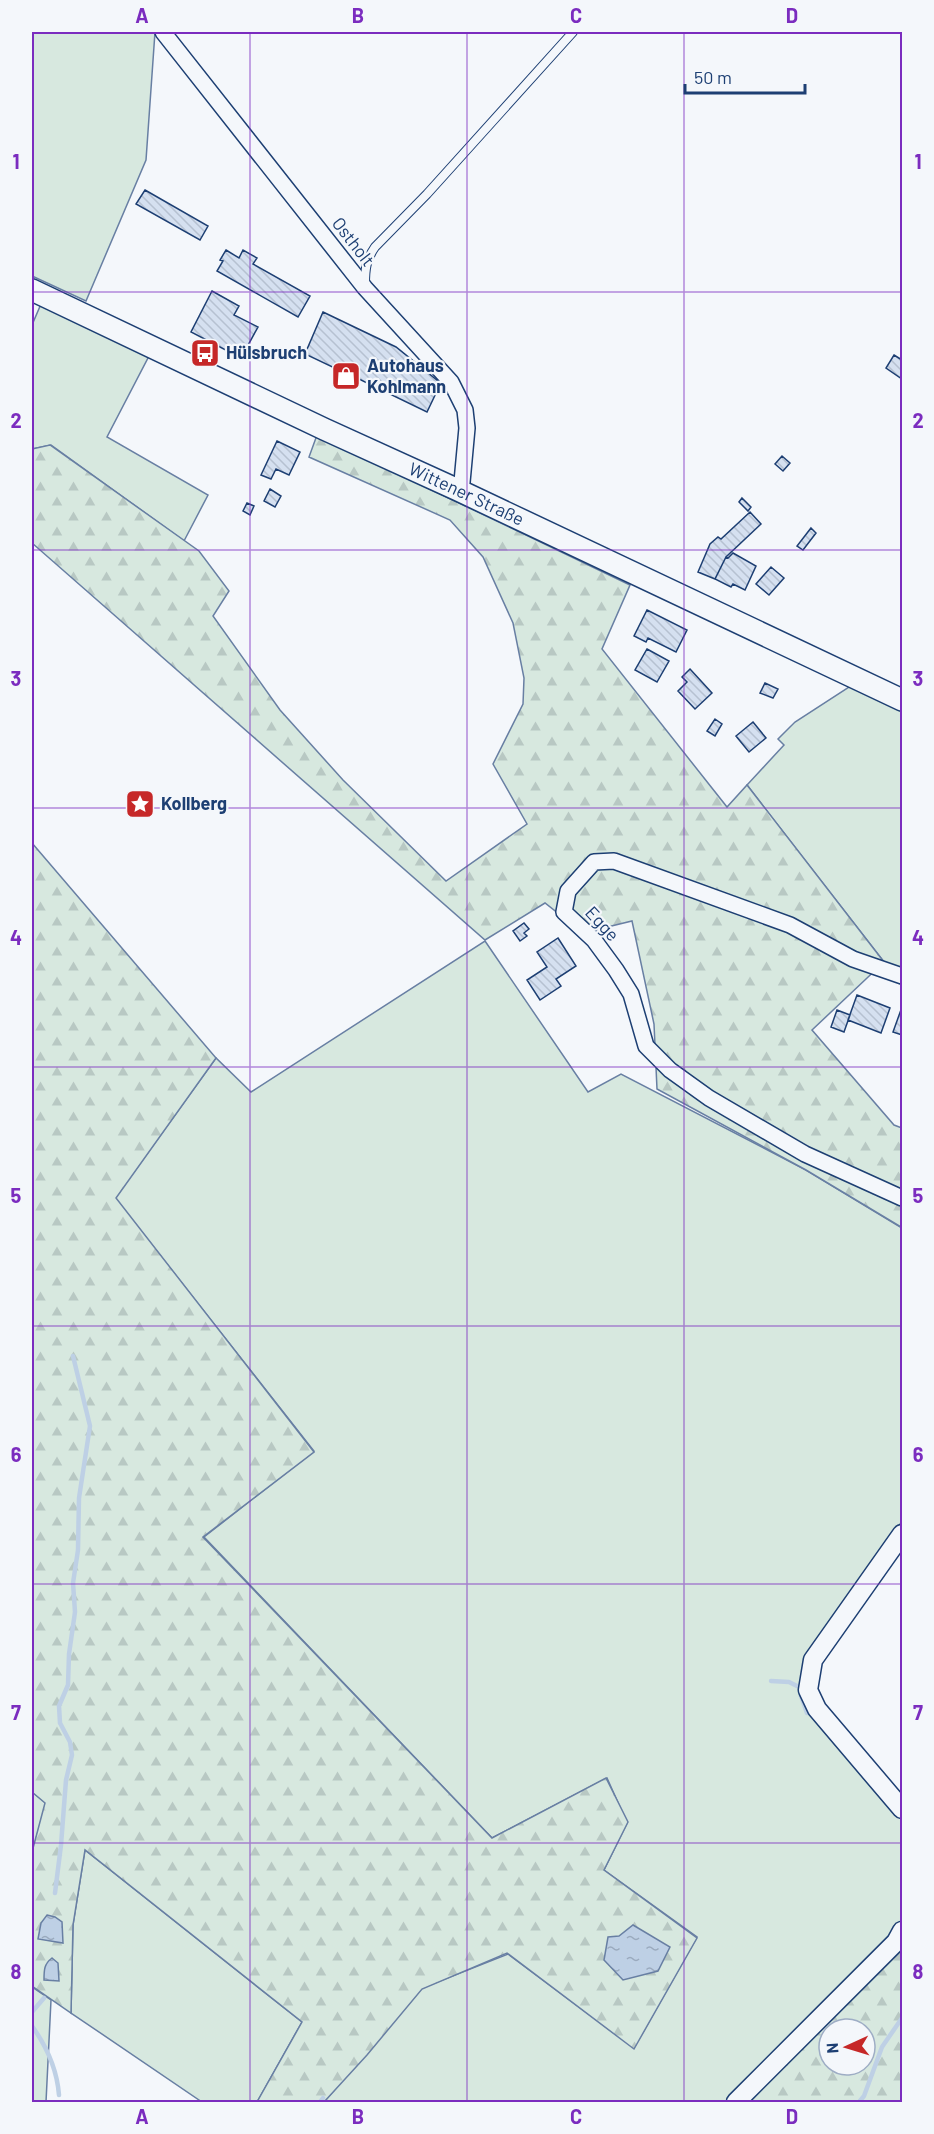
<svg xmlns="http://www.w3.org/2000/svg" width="934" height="2134" font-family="Barlow,sans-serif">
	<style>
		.green { fill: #d7e8df; stroke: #687fa3; stroke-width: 1.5 }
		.forest { fill: url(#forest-firs); stroke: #687fa3; stroke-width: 1.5; fill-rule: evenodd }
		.water { fill: url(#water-ripples); stroke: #687fa3; stroke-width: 1.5 }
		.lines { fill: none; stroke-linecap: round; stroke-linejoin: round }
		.stream { stroke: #bed0e5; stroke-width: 4.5 }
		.building { fill: url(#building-back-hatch); stroke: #1d3f73; stroke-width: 1.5 }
		.service-casing { stroke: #1d3f73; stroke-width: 10 }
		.minor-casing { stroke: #1d3f73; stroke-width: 18 }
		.tertiary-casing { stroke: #1d3f73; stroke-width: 21 }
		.secondary-casing { stroke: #1d3f73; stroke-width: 24 }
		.service { stroke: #f4f7fb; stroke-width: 8 }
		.minor { stroke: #f4f7fb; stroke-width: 15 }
		.tertiary { stroke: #f4f7fb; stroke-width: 18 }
		.secondary { stroke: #f4f7fb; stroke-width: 21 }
		.grid { fill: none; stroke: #7b2cbf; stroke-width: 1.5; stroke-opacity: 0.55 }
		.labels { text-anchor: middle; stroke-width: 4.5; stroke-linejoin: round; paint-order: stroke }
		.street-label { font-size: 18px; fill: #1d3f73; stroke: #f4f7fb }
		.poi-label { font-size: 18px; font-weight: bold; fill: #1d3f73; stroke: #f4f7fb; text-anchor: start }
		.neatline { fill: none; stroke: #7b2cbf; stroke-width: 2 }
		.grid-label { font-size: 20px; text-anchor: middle; font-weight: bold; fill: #7b2cbf }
	</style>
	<defs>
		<pattern id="forest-firs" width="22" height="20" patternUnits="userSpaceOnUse" patternTransform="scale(1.5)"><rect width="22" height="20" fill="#d7e8df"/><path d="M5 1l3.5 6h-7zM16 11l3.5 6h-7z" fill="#b8c8c3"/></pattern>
		<pattern id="water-ripples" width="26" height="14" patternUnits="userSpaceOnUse" patternTransform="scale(1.5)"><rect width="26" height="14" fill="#bed0e5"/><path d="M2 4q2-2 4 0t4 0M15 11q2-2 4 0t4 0" fill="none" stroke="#9aaabe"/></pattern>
		<pattern id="building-back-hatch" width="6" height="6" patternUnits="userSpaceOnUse" patternTransform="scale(1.5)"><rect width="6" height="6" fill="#d5e0f0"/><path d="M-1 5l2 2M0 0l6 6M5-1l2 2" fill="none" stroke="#b6c1d1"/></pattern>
	</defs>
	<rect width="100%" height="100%" fill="#f4f7fb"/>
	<path class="green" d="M 32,32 L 155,32 L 146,160 L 86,301 L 32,276 Z
		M 41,304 L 150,354 L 107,437 L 208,495 L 184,541 L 51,445 L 32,449 L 32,325 Z
		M 852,685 L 902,709 L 902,969 L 884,962 L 747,785 L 784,745 L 778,739 L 795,722 Z
		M 485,941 L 588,1092 L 621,1074 L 806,1170 L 902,1228 L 902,1521 L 803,1683 L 902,1815 L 902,1925 L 729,2102 L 324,2102 L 422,1988 L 508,1954 L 634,2048 L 697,1937 L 604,1870 L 627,1823 L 607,1778 L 492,1838 L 204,1537 L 314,1451 L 115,1198 L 216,1058 L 251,1092 Z
		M 32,1792 L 46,1803 L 32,1853 Z
		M 85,1850 L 302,2022 L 257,2102 L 202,2102 L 71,2013 L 73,1925 Z
		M 32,1987 L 51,2000 L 46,2102 L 32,2102 Z"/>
	<path class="forest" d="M 317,435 L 630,585 L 602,649 L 727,807 L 747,785 L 884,962 L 812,1030 L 894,1125 L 902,1128 L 901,1227 L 806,1170 L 657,1089 L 654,1024 L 632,921 L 583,933 L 545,903 L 485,940 L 32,543 L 32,449 L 50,445 L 199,551 L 229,591 L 213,616 L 280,710 L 343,780 L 446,881 L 527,824 L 493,764 L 523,704 L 524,678 L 513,623 L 483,557 L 450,520 L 309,457 Z
		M 32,843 L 216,1058 L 116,1198 L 314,1452 L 203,1537 L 492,1838 L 606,1778 L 628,1822 L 604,1870 L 697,1938 L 634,2049 L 507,1953 L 422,1989 L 367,2055 L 324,2102 L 257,2102 L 302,2022 L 85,1850 L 73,1925 L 71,2013 L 32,1986 L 32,1852 L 45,1803 L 32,1792 Z
		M 902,1936 L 902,2102 L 740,2102 ZM 829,2029 L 865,2029 L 865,2065 L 829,2065 Z"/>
	<path class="water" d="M 47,1915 L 55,1917 L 62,1922 L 63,1943 L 38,1939 L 41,1923 Z
		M 633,1925 L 670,1947 L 658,1971 L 623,1980 L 604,1960 L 608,1937 L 619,1936 Z
		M 52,1958 L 58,1963 L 59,1981 L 44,1980 C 44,1970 44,1964 52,1958 Z"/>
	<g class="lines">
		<path class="stream" d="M 771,1681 L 789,1682 L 797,1686
			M 801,1696 L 807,1713
			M 55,1893 L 61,1845 L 66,1780 L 72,1755 L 70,1742 L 60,1723 L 59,1706 L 68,1685 L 69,1654 L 75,1612 L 73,1583 L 78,1550 L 79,1498 L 90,1426 L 73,1356
			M 32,2012 L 44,1998
			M 32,2026 C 47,2047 57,2069 59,2095
			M 320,2102 L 323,2098
			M 859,2102 L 864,2096 L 882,2047 L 902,2018"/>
	</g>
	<path class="building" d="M 145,190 L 208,226 L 200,240 L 136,204 Z
		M 226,250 L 239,258 L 243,250 L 257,258 L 253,264 L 310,296 L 298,317 L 217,271 L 223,261 L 220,260 Z
		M 212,291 L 239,306 L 234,315 L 258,327 L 241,358 L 191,332 Z
		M 323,312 L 396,347 L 438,381 L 435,388 L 438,389 L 427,412 L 357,378 L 353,379 L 346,376 L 340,373 L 339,370 L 305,354 Z
		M 894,355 L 902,360 L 902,379 L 886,368 Z
		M 277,441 L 300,452 L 289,475 L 276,469 L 271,479 L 261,475 Z
		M 782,456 L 790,463 L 783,471 L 775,464 Z
		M 270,489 L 281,496 L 275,507 L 264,501 Z
		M 742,498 L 751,507 L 748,511 L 739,502 Z
		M 247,503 L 254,506 L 250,515 L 243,511 Z
		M 750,512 L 761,524 L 726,557 L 715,579 L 698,572 L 710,544 L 718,537 L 721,539 Z
		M 811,528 L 816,533 L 803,550 L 797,546 Z
		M 733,553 L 756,566 L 745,590 L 733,584 L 731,587 L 715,579 L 726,557 L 728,558 Z
		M 771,567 L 784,578 L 769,595 L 756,584 Z
		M 647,610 L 687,630 L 676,652 L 648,638 L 646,642 L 634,636 Z
		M 647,649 L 669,661 L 657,682 L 635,670 Z
		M 690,669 L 712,693 L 695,709 L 678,691 L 687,682 L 682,677 Z
		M 765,683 L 778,689 L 773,698 L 760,693 Z
		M 715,719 L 722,724 L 715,736 L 707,731 Z
		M 753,722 L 766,738 L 749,752 L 736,736 Z
		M 524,923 L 529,929 L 524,933 L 527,936 L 520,941 L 513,931 Z
		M 558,938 L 576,966 L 556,979 L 561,986 L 540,1000 L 527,980 L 547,967 L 537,952 Z
		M 857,995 L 890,1008 L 881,1033 L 848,1020 Z
		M 902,1007 L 902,1035 L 893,1032 Z
		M 837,1010 L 850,1015 L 844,1032 L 831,1027 Z"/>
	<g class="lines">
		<g class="service-casing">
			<path id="service" d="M 365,284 C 365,269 366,260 375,247 L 427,194 L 573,32"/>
		</g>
		<g class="minor-casing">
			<path id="minor" d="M 163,32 L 365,288 L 451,382 L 465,410 L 467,428 L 462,482 L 458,490
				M 902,976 L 853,959 L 790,925 L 614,861 L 594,862 L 568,891 L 564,912 L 594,940 L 616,970 L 631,994 L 646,1046 L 670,1070 L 709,1098 L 805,1154 L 902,1198"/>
		</g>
		<g class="tertiary-casing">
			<path id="tertiary" d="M 902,1534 L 813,1660 L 808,1690 L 817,1709 L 902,1809
				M 736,2102 L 896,1942 L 902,1931"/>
		</g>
		<g class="secondary-casing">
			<g id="secondary">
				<path id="s1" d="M 32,290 L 324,429 L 458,490 L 902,700"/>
			</g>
		</g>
		<use href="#service" class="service"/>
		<use href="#minor" class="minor"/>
		<use href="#tertiary" class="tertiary"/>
		<use href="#secondary" class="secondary"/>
	</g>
	<path class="grid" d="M 250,32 L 250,2102M 467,32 L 467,2102M 684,32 L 684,2102M 32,292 L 902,292M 32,550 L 902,550M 32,808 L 902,808M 32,1067 L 902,1067M 32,1326 L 902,1326M 32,1584 L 902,1584M 32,1843 L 902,1843"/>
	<defs>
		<g id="bus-square" transform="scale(1.5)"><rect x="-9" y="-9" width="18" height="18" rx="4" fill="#c62828" stroke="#f4f7fb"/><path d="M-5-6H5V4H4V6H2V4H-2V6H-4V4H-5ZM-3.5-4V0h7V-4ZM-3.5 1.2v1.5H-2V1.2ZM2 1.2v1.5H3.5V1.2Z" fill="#fff"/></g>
		<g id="shop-square" transform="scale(1.5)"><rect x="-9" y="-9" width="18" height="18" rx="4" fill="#c62828" stroke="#f4f7fb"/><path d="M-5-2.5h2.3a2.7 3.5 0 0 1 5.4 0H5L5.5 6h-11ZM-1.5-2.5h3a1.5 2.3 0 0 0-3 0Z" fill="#fff"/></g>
		<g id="sight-square" transform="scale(1.5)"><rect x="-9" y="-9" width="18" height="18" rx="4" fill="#c62828" stroke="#f4f7fb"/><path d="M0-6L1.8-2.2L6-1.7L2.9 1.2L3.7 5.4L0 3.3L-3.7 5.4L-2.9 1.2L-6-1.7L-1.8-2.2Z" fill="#fff"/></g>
	</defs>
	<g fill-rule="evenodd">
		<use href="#bus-square" x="205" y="353"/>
		<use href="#shop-square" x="346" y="376"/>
		<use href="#sight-square" x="140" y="804"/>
	</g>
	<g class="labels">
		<g class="street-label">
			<text transform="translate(353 242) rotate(52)" y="6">Ostholt</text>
			<text dy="6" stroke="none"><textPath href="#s1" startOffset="480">Wittener Straße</textPath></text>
			<text transform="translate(602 924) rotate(47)" y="6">Egge</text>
		</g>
		<g class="poi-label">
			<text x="226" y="359">Hülsbruch</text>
			<text x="367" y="372">Autohaus<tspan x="367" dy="21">Kohlmann</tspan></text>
			<text x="161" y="810">Kollberg</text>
		</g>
	</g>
	<rect width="934" height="2134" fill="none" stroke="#f4f7fb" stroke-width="66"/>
	<g transform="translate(847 2047) rotate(266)"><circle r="28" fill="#f4f7fb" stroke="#9eadc5" stroke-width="1.5"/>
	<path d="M0-4.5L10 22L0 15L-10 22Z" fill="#c62828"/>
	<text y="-9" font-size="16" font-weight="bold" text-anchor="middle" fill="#1d3f73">N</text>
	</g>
	<path d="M685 84v9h120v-9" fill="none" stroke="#1d3f73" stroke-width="3"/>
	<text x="694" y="84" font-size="18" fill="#1d3f73" stroke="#f4f7fb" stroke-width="4.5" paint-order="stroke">50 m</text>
	<rect x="33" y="33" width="868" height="2068" class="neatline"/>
	<g class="grid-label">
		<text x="142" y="23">A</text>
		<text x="358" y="23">B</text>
		<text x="576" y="23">C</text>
		<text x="792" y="23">D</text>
		<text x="16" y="169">1</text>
		<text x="918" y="169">1</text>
		<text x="16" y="428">2</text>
		<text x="918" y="428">2</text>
		<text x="16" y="686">3</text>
		<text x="918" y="686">3</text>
		<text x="16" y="945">4</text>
		<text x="918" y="945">4</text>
		<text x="16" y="1203">5</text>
		<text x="918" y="1203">5</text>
		<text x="16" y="1462">6</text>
		<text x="918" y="1462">6</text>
		<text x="16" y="1720">7</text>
		<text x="918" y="1720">7</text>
		<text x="16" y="1979">8</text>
		<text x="918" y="1979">8</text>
		<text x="142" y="2124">A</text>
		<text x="358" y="2124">B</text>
		<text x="576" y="2124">C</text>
		<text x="792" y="2124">D</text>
	</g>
</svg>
